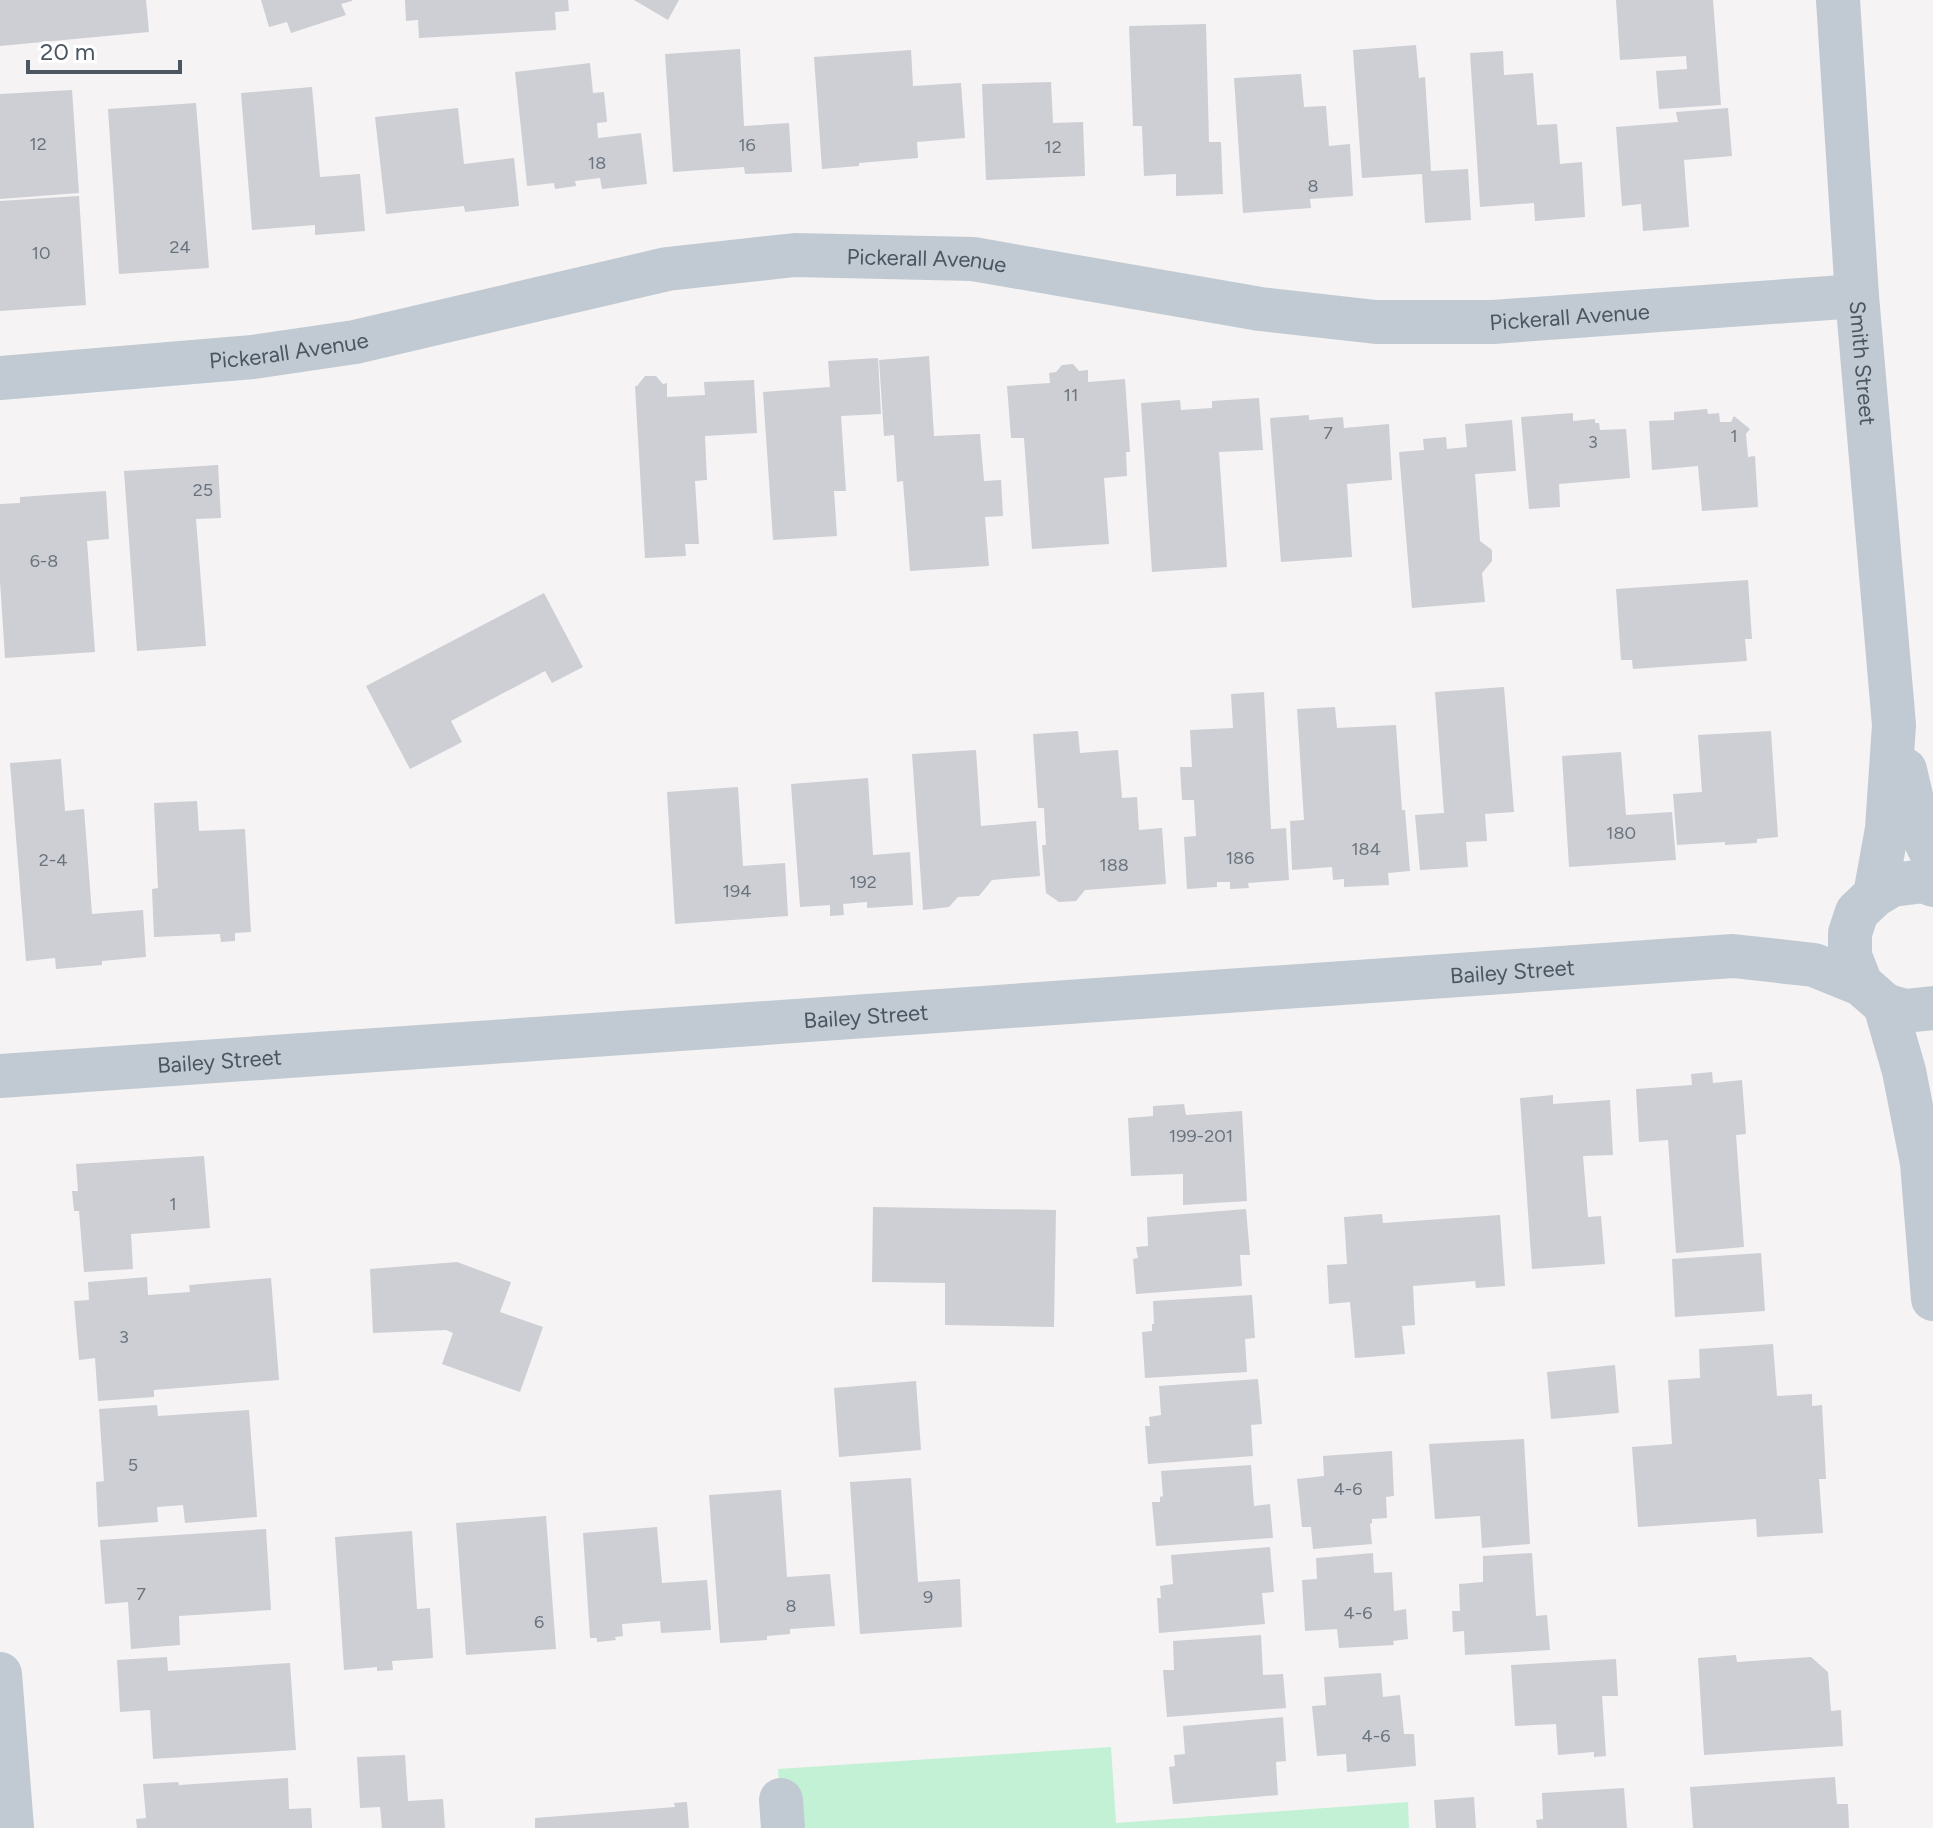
<svg xmlns="http://www.w3.org/2000/svg" width="1933" height="1828" font-family="Figtree,sans-serif">
	<style>
		.green { fill: #c3f1d5 }
		.building { fill: #cdcfd5 }
		.lines { fill: none; stroke-linecap: round; stroke-linejoin: round }
		.minor { stroke: #c1cad2; stroke-width: 44 }
		.labels { text-anchor: middle; stroke-width: 8; stroke-linejoin: round; paint-order: stroke }
		.number-label { font-size: 18px; fill: #6b747e }
		.street-label { font-size: 22px; fill: #4a5661; stroke: #fff }
	</style>
	<rect width="100%" height="100%" fill="#f5f3f3"/>
	<path class="green" d="M 1111,1747 L 1116,1823 L 1408,1802 L 1409,1828 L 783,1828 L 778,1769 Z"/>
	<path class="building" d="M 0,0 L 146,0 L 149,32 L 0,46 Z
		M 261,0 L 352,0 L 352,1 L 341,4 L 346,15 L 291,33 L 287,22 L 269,27 Z
		M 405,0 L 568,0 L 569,11 L 555,12 L 556,30 L 419,38 L 418,20 L 406,21 Z
		M 634,0 L 679,0 L 668,20 Z
		M 1616,0 L 1713,0 L 1721,105 L 1659,109 L 1656,71 L 1687,69 L 1686,56 L 1620,60 Z
		M 1206,24 L 1209,142 L 1221,142 L 1223,194 L 1176,196 L 1176,174 L 1144,176 L 1142,126 L 1133,126 L 1129,26 Z
		M 1416,45 L 1419,78 L 1425,77 L 1431,171 L 1468,169 L 1471,220 L 1425,223 L 1422,174 L 1362,178 L 1353,50 Z
		M 740,49 L 744,126 L 789,123 L 792,172 L 745,174 L 744,167 L 673,172 L 665,54 Z
		M 911,50 L 913,86 L 961,83 L 965,138 L 917,142 L 918,158 L 859,163 L 859,166 L 822,169 L 814,57 Z
		M 1503,51 L 1504,75 L 1533,73 L 1537,125 L 1557,124 L 1560,164 L 1582,162 L 1585,217 L 1535,221 L 1534,203 L 1480,207 L 1470,53 Z
		M 590,63 L 593,93 L 604,92 L 607,122 L 597,123 L 598,138 L 641,133 L 647,184 L 602,189 L 600,178 L 575,181 L 576,186 L 555,189 L 554,183 L 527,186 L 515,72 Z
		M 1301,74 L 1304,107 L 1326,106 L 1329,146 L 1350,144 L 1353,196 L 1310,199 L 1311,208 L 1243,213 L 1234,78 Z
		M 1051,82 L 1053,123 L 1083,122 L 1085,176 L 986,180 L 982,84 Z
		M 312,87 L 320,177 L 360,174 L 365,231 L 315,235 L 315,225 L 252,230 L 241,93 Z
		M 72,90 L 79,193 L 0,199 L 0,94 Z
		M 196,103 L 209,268 L 119,274 L 108,109 Z
		M 458,108 L 464,164 L 514,158 L 519,206 L 465,212 L 464,206 L 386,214 L 375,117 Z
		M 1728,108 L 1732,156 L 1684,160 L 1689,227 L 1643,231 L 1641,204 L 1622,206 L 1616,127 L 1678,122 L 1676,112 Z
		M 79,196 L 86,305 L 0,311 L 0,201 Z
		M 929,356 L 934,436 L 980,434 L 984,481 L 1001,480 L 1003,516 L 985,517 L 989,566 L 910,571 L 903,481 L 897,482 L 894,435 L 884,436 L 879,360 Z
		M 878,358 L 881,414 L 841,416 L 846,491 L 834,491 L 837,536 L 773,540 L 763,392 L 830,387 L 828,361 Z
		M 1073,364 L 1079,371 L 1088,370 L 1088,382 L 1125,379 L 1130,452 L 1126,452 L 1127,476 L 1104,478 L 1109,544 L 1032,549 L 1024,438 L 1011,438 L 1007,386 L 1050,383 L 1049,373 L 1056,372 L 1062,365 Z
		M 645,376 L 656,376 L 663,384 L 667,383 L 667,397 L 705,395 L 704,382 L 754,380 L 757,433 L 705,436 L 707,480 L 695,481 L 699,544 L 685,544 L 686,556 L 645,558 L 635,386 L 637,386 Z
		M 1259,398 L 1263,450 L 1219,452 L 1227,567 L 1152,572 L 1141,403 L 1180,400 L 1181,410 L 1212,408 L 1212,401 Z
		M 1707,409 L 1708,414 L 1719,413 L 1720,422 L 1731,422 L 1734,416 L 1750,429 L 1746,434 L 1748,457 L 1755,456 L 1758,507 L 1702,511 L 1698,466 L 1652,470 L 1649,421 L 1674,420 L 1674,412 Z
		M 1573,413 L 1573,421 L 1595,419 L 1595,423 L 1599,423 L 1600,430 L 1626,429 L 1630,478 L 1559,484 L 1560,507 L 1529,509 L 1521,417 Z
		M 1309,415 L 1309,420 L 1343,417 L 1344,428 L 1389,424 L 1392,480 L 1347,484 L 1352,557 L 1281,562 L 1270,418 Z
		M 1512,420 L 1516,471 L 1475,474 L 1480,541 L 1492,550 L 1492,561 L 1482,573 L 1485,602 L 1412,608 L 1399,452 L 1424,450 L 1423,439 L 1446,437 L 1447,449 L 1467,447 L 1465,424 Z
		M 218,465 L 221,518 L 196,519 L 206,646 L 137,651 L 124,471 Z
		M 106,491 L 109,539 L 87,541 L 95,652 L 5,658 L 0,581 L 0,504 L 20,503 L 20,497 Z
		M 1748,580 L 1752,639 L 1745,639 L 1747,661 L 1633,669 L 1632,660 L 1621,660 L 1616,589 Z
		M 544,593 L 583,667 L 552,683 L 545,671 L 451,721 L 462,742 L 410,769 L 366,686 Z
		M 1504,687 L 1514,812 L 1485,814 L 1487,841 L 1466,842 L 1468,867 L 1420,870 L 1415,815 L 1444,813 L 1435,692 Z
		M 1264,692 L 1271,829 L 1286,828 L 1289,880 L 1248,883 L 1249,888 L 1230,889 L 1230,882 L 1217,882 L 1217,887 L 1187,889 L 1184,837 L 1196,836 L 1194,800 L 1182,800 L 1180,767 L 1192,767 L 1190,730 L 1233,728 L 1231,694 Z
		M 1335,707 L 1337,728 L 1396,725 L 1402,810 L 1405,810 L 1410,871 L 1388,873 L 1389,885 L 1344,887 L 1344,879 L 1333,880 L 1332,867 L 1292,870 L 1290,821 L 1304,820 L 1297,709 Z
		M 1078,731 L 1080,753 L 1118,750 L 1122,798 L 1137,797 L 1139,830 L 1162,828 L 1166,884 L 1085,890 L 1076,901 L 1059,902 L 1046,893 L 1042,845 L 1046,845 L 1044,808 L 1038,808 L 1033,734 Z
		M 1771,731 L 1778,837 L 1757,839 L 1757,843 L 1725,845 L 1725,842 L 1677,845 L 1673,794 L 1702,792 L 1698,735 Z
		M 976,750 L 981,826 L 1036,821 L 1040,876 L 992,880 L 979,896 L 958,897 L 949,907 L 923,910 L 912,754 Z
		M 1621,752 L 1626,815 L 1672,812 L 1676,860 L 1569,867 L 1562,756 Z
		M 61,759 L 65,811 L 84,809 L 92,914 L 143,910 L 146,957 L 102,961 L 102,965 L 56,969 L 55,958 L 26,961 L 10,763 Z
		M 868,778 L 873,855 L 910,852 L 913,905 L 867,908 L 867,902 L 843,904 L 844,915 L 830,916 L 830,905 L 800,907 L 791,784 Z
		M 738,787 L 743,866 L 785,863 L 788,916 L 675,924 L 667,792 Z
		M 197,801 L 199,831 L 245,829 L 251,932 L 235,933 L 235,941 L 221,942 L 220,934 L 154,937 L 152,889 L 158,888 L 154,803 Z
		M 1712,1072 L 1713,1083 L 1742,1080 L 1746,1134 L 1736,1135 L 1744,1247 L 1676,1253 L 1668,1140 L 1639,1142 L 1636,1089 L 1692,1085 L 1691,1074 Z
		M 1553,1095 L 1553,1104 L 1610,1100 L 1613,1155 L 1583,1156 L 1588,1217 L 1601,1216 L 1605,1264 L 1532,1269 L 1520,1098 Z
		M 1184,1104 L 1186,1115 L 1242,1111 L 1247,1201 L 1183,1205 L 1183,1174 L 1131,1176 L 1128,1118 L 1153,1116 L 1153,1106 Z
		M 204,1156 L 210,1228 L 131,1234 L 133,1269 L 84,1272 L 79,1211 L 74,1211 L 72,1191 L 78,1191 L 76,1164 Z
		M 873,1207 L 1056,1210 L 1054,1327 L 945,1325 L 945,1283 L 872,1282 Z
		M 1246,1209 L 1250,1255 L 1240,1255 L 1242,1286 L 1136,1294 L 1133,1259 L 1138,1258 L 1136,1247 L 1148,1246 L 1147,1217 Z
		M 1382,1214 L 1383,1223 L 1500,1215 L 1505,1286 L 1476,1288 L 1475,1281 L 1413,1286 L 1415,1325 L 1402,1326 L 1405,1354 L 1355,1358 L 1350,1302 L 1329,1304 L 1327,1265 L 1347,1264 L 1344,1217 Z
		M 1761,1253 L 1765,1311 L 1675,1317 L 1672,1259 Z
		M 457,1262 L 511,1282 L 500,1312 L 543,1327 L 520,1392 L 442,1364 L 453,1333 L 446,1330 L 373,1333 L 370,1269 Z
		M 147,1277 L 148,1295 L 190,1292 L 189,1285 L 271,1278 L 279,1380 L 154,1390 L 154,1397 L 98,1401 L 95,1358 L 79,1360 L 74,1301 L 89,1300 L 88,1282 Z
		M 1252,1295 L 1255,1338 L 1245,1339 L 1247,1372 L 1145,1378 L 1142,1332 L 1152,1331 L 1152,1324 L 1154,1324 L 1153,1301 Z
		M 1773,1344 L 1777,1396 L 1812,1394 L 1812,1406 L 1822,1405 L 1826,1479 L 1819,1479 L 1823,1533 L 1757,1537 L 1756,1519 L 1638,1527 L 1632,1447 L 1672,1444 L 1668,1380 L 1700,1378 L 1699,1349 Z
		M 1615,1365 L 1619,1413 L 1551,1419 L 1547,1372 Z
		M 1258,1379 L 1262,1424 L 1251,1425 L 1253,1456 L 1148,1464 L 1145,1426 L 1150,1426 L 1149,1417 L 1161,1415 L 1159,1386 Z
		M 916,1381 L 921,1450 L 839,1457 L 834,1388 Z
		M 157,1405 L 158,1416 L 249,1410 L 257,1517 L 185,1523 L 183,1505 L 157,1507 L 158,1522 L 98,1527 L 96,1482 L 104,1481 L 99,1409 Z
		M 1524,1439 L 1530,1544 L 1482,1548 L 1480,1516 L 1435,1519 L 1429,1444 Z
		M 1392,1451 L 1394,1496 L 1386,1497 L 1387,1518 L 1372,1519 L 1372,1523 L 1370,1524 L 1372,1544 L 1313,1549 L 1311,1527 L 1302,1527 L 1297,1479 L 1324,1476 L 1323,1456 Z
		M 1251,1465 L 1254,1506 L 1270,1504 L 1273,1538 L 1156,1546 L 1152,1502 L 1160,1502 L 1160,1497 L 1163,1496 L 1161,1471 Z
		M 911,1478 L 918,1582 L 960,1579 L 962,1627 L 860,1634 L 850,1482 Z
		M 781,1490 L 787,1577 L 830,1574 L 835,1626 L 790,1629 L 790,1634 L 767,1636 L 767,1640 L 720,1643 L 709,1495 Z
		M 546,1516 L 556,1649 L 466,1655 L 456,1523 Z
		M 657,1527 L 662,1583 L 707,1580 L 711,1630 L 661,1633 L 660,1621 L 622,1624 L 623,1636 L 615,1637 L 616,1640 L 597,1642 L 597,1638 L 590,1638 L 583,1533 Z
		M 266,1529 L 271,1610 L 179,1616 L 180,1645 L 131,1649 L 128,1602 L 105,1604 L 100,1540 Z
		M 412,1531 L 417,1609 L 430,1608 L 433,1658 L 392,1661 L 393,1670 L 377,1671 L 377,1667 L 344,1670 L 335,1537 Z
		M 1270,1547 L 1274,1592 L 1262,1593 L 1265,1624 L 1159,1633 L 1157,1598 L 1161,1598 L 1160,1586 L 1173,1584 L 1171,1555 Z
		M 1373,1553 L 1374,1573 L 1392,1572 L 1394,1611 L 1406,1609 L 1408,1639 L 1393,1641 L 1394,1645 L 1339,1648 L 1337,1629 L 1305,1631 L 1302,1580 L 1317,1579 L 1316,1558 Z
		M 1532,1553 L 1536,1616 L 1547,1615 L 1550,1650 L 1465,1655 L 1464,1631 L 1453,1632 L 1452,1611 L 1460,1611 L 1459,1584 L 1483,1582 L 1483,1556 Z
		M 1261,1635 L 1263,1675 L 1283,1674 L 1286,1708 L 1167,1717 L 1163,1670 L 1174,1670 L 1173,1641 Z
		M 1736,1655 L 1737,1662 L 1811,1657 L 1828,1672 L 1831,1711 L 1841,1710 L 1843,1746 L 1704,1755 L 1698,1658 Z
		M 167,1657 L 168,1671 L 290,1663 L 296,1750 L 153,1759 L 150,1710 L 120,1712 L 117,1660 Z
		M 1616,1659 L 1618,1696 L 1602,1696 L 1606,1756 L 1594,1757 L 1594,1752 L 1558,1755 L 1556,1724 L 1515,1726 L 1511,1665 Z
		M 1381,1673 L 1383,1697 L 1400,1695 L 1404,1734 L 1414,1734 L 1416,1766 L 1347,1772 L 1346,1754 L 1317,1756 L 1312,1706 L 1326,1705 L 1324,1677 Z
		M 1283,1717 L 1286,1761 L 1276,1762 L 1278,1795 L 1173,1804 L 1169,1767 L 1175,1766 L 1174,1755 L 1185,1754 L 1183,1726 Z
		M 405,1755 L 408,1801 L 443,1799 L 445,1828 L 382,1828 L 380,1807 L 360,1808 L 357,1757 Z
		M 1835,1777 L 1837,1804 L 1848,1804 L 1849,1828 L 1693,1828 L 1690,1787 Z
		M 288,1778 L 289,1809 L 311,1808 L 312,1828 L 137,1828 L 136,1819 L 146,1818 L 143,1784 L 178,1782 L 179,1785 Z
		M 1624,1788 L 1627,1828 L 1537,1828 L 1536,1820 L 1543,1819 L 1542,1793 Z
		M 1474,1797 L 1476,1828 L 1436,1828 L 1434,1800 Z
		M 687,1802 L 689,1828 L 535,1828 L 535,1818 L 675,1807 L 674,1803 Z"/>
	<g class="lines">
		<g class="minor">
			<path id="s1" d="M 1838,0 L 1857,296 L 1894,725 L 1887,829 L 1875,895"/>
			<path id="s2" d="M 0,378 L 253,357 L 355,342 L 667,269 L 795,255 L 973,259 L 1260,309 L 1376,322 L 1493,322 L 1857,296"/>
			<path d="M 1905,770 L 1918,826 L 1933,856"/>
			<path d="M 1933,885 L 1924,881 L 1892,885 L 1875,895 L 1857,912 L 1850,933 L 1850,956 L 1861,984 L 1885,1005 L 1905,1011 L 1933,1008"/>
			<path d="M 1885,1005 L 1904,1071 L 1922,1163 L 1933,1299"/>
			<path id="s3" d="M 0,1076 L 1733,956 L 1814,965 L 1861,984"/>
			<path d="M 0,1674 L 12,1828"/>
			<path d="M 781,1800 L 783,1828"/>
		</g>
	</g>
	<g class="labels">
		<g class="number-label">
			<text x="38" y="150">12</text>
			<text x="747" y="151">16</text>
			<text x="1053" y="153">12</text>
			<text x="597" y="169">18</text>
			<text x="1313" y="192">8</text>
			<text x="180" y="253">24</text>
			<text x="41" y="259">10</text>
			<text x="1071" y="401">11</text>
			<text x="1328" y="439">7</text>
			<text x="1734" y="442">1</text>
			<text x="1593" y="448">3</text>
			<text x="203" y="496">25</text>
			<text x="44" y="567">6-8</text>
			<text x="1621" y="839">180</text>
			<text x="1366" y="855">184</text>
			<text x="1240" y="864">186</text>
			<text x="53" y="866">2-4</text>
			<text x="1114" y="871">188</text>
			<text x="863" y="888">192</text>
			<text x="737" y="897">194</text>
			<text x="1201" y="1142">199-201</text>
			<text x="173" y="1210">1</text>
			<text x="124" y="1343">3</text>
			<text x="133" y="1471">5</text>
			<text x="1348" y="1495">4-6</text>
			<text x="141" y="1600">7</text>
			<text x="928" y="1603">9</text>
			<text x="791" y="1612">8</text>
			<text x="1358" y="1619">4-6</text>
			<text x="539" y="1628">6</text>
			<text x="1376" y="1742">4-6</text>
		</g>
		<g class="street-label">
			<text dy="8" stroke="none"><textPath href="#s2" startOffset="938">Pickerall Avenue</textPath></text>
			<text dy="8" stroke="none"><textPath href="#s2" startOffset="1586">Pickerall Avenue</textPath></text>
			<text dy="8" stroke="none"><textPath href="#s2" startOffset="290">Pickerall Avenue</textPath></text>
			<text dy="8" stroke="none"><textPath href="#s1" startOffset="364">Smith Street</textPath></text>
			<text dy="8" stroke="none"><textPath href="#s3" startOffset="1516">Bailey Street</textPath></text>
			<text dy="8" stroke="none"><textPath href="#s3" startOffset="868">Bailey Street</textPath></text>
			<text dy="8" stroke="none"><textPath href="#s3" startOffset="220">Bailey Street</textPath></text>
		</g>
	</g>
	<path d="M28 60v12h152v-12" fill="none" stroke="#4a5661" stroke-width="4"/>
	<text x="40" y="60" font-size="24" fill="#4a5661" stroke="#ffffff" stroke-width="6" paint-order="stroke">20 m</text>
</svg>
